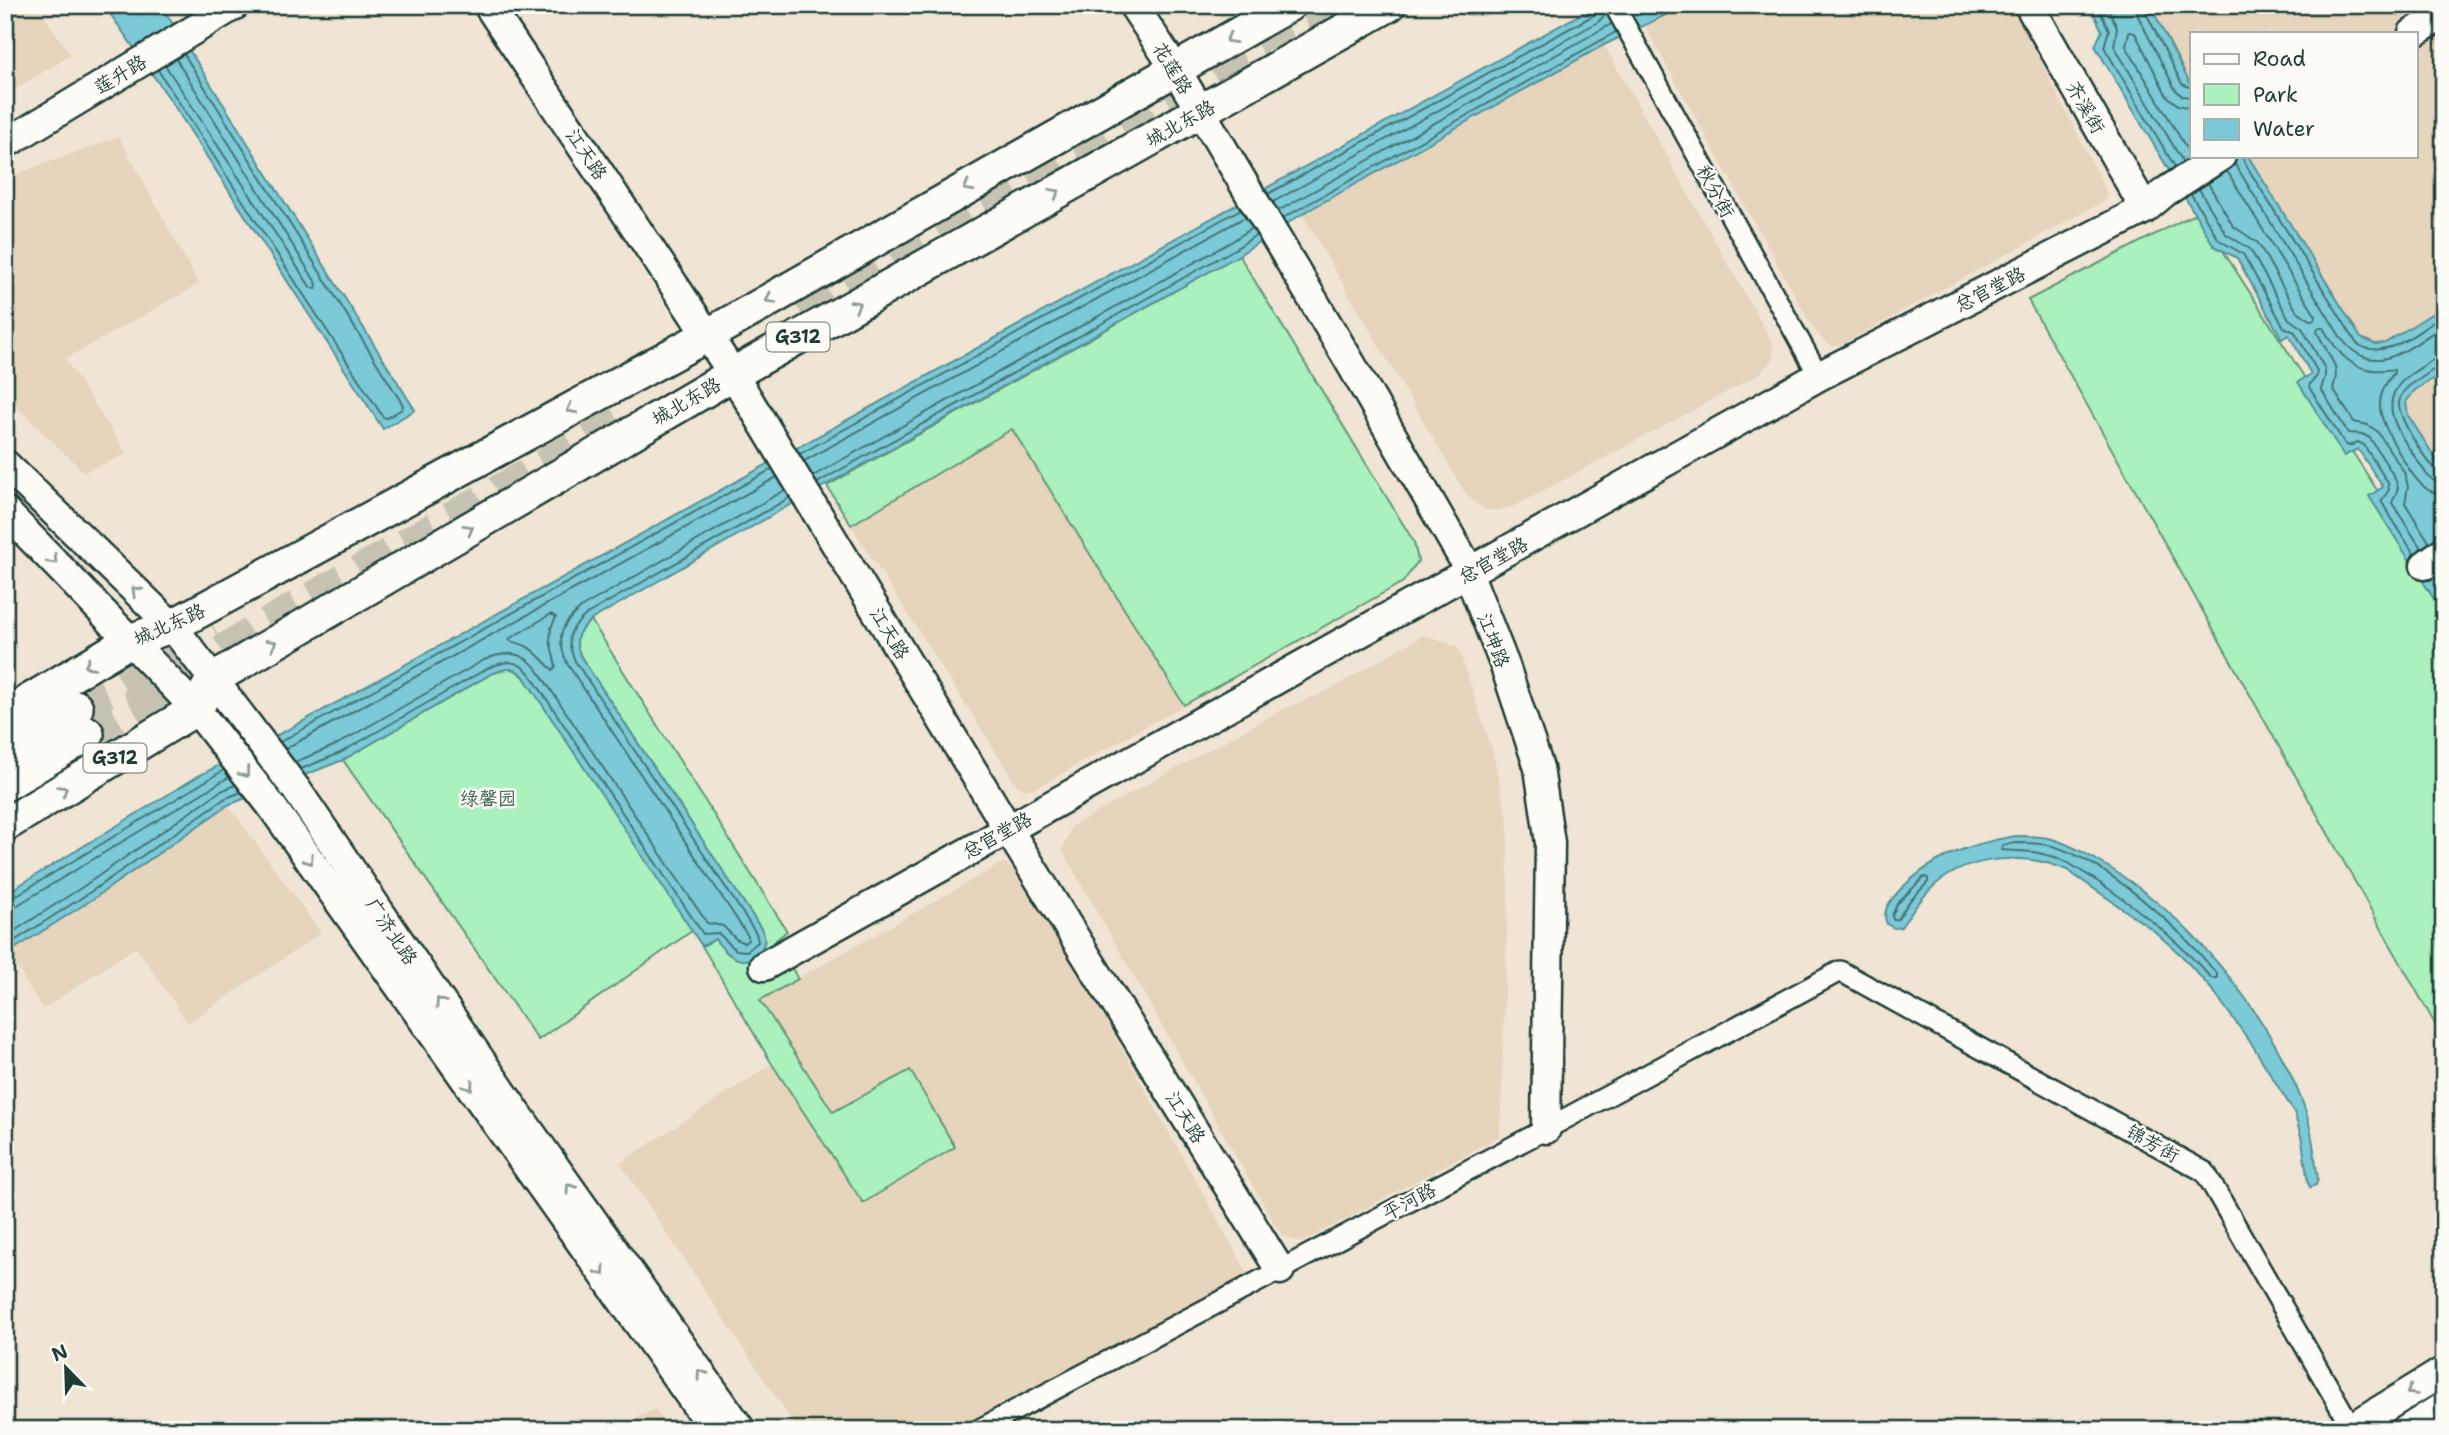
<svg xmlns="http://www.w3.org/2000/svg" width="2449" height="1435" font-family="'Shantell Sans','LXGW WenKai TC',sans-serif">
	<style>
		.built { fill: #e7d4bc }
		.green { fill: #aaf1bd; stroke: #649778; stroke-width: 2 }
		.water { fill: #7bc9d7; stroke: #569196; stroke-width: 2 }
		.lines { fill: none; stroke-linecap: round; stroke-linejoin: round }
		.shore { stroke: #447575; stroke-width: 2 }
		.highway-tunnel { stroke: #c6c3b4; stroke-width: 35; stroke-dasharray: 35 18; stroke-linecap: butt }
		.street-casing { stroke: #1f3d34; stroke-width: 24 }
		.secondary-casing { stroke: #1f3d34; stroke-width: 33 }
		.primary-casing { stroke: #1f3d34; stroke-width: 37 }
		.highway-casing { stroke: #1f3d34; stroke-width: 40 }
		.street { stroke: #fdfcf7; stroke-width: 19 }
		.secondary { stroke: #fdfcf7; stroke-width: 28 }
		.primary { stroke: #fdfcf7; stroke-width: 32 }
		.highway { stroke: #fdfcf7; stroke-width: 35 }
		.oneway { stroke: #8e9c96 }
		.labels { text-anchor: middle; stroke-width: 5; stroke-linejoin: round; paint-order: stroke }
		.shield { fill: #fdfcf7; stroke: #62766e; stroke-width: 2 }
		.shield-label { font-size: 18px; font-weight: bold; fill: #1f3d34 }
		.street-label { font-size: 19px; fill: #1f3d34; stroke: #fdfcf7 }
		.park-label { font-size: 19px; fill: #3b614f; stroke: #fdfcf7 }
	</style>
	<rect width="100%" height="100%" fill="#f0e4d4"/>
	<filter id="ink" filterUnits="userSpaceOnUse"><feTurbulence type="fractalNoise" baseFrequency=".0143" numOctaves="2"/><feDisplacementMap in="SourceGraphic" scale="14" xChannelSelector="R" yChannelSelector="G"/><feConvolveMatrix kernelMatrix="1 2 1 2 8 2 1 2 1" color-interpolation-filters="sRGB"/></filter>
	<g filter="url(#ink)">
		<path class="built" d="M 5,5 L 36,5 L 71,55 L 5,95 Z
			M 1686,5 L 2012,5 L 2106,190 L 2106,200 L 1841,345 L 1832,346 L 1823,340 L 1813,328 L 1644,25 Z
			M 2150,5 L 2433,5 L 2444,22 L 2444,472 L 2248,156 L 2416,156 L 2416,33 L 2192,33 L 2192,87 Z
			M 1604,45 L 1771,340 L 1774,352 L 1772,361 L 1758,375 L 1515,506 L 1500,510 L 1486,510 L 1474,502 L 1464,491 L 1302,214 Z
			M 119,137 L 199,284 L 65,359 L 127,454 L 84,472 L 5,396 L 5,178 Z
			M 1012,429 L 1184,705 L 1036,788 L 1026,790 L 1017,785 L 851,525 Z
			M 1423,635 L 1458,647 L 1492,749 L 1508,821 L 1508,906 L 1500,1136 L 1312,1237 L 1299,1242 L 1285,1236 L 1277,1228 L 1062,850 L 1072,826 L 1277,712 L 1327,691 Z
			M 228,805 L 321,933 L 188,1023 L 136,947 L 43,1009 L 8,953 L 93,899 Z
			M 1004,862 L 1021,877 L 1123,1050 L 1249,1276 L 956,1430 L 798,1430 L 620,1163 L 772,1064 L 863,1203 L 833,1112 L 760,1000 Z
			M 655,1409 L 669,1430 L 610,1430 Z"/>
		<path class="green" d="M 2198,212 L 2444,594 L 2444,1040 L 2028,300 Z
			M 1239,255 L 1414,542 L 1418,561 L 1403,582 L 1184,705 L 1012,429 L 851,525 L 827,486 Z
			M 591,620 L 787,931 L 776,940 L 798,979 L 760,1000 L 833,1112 L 910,1070 L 955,1147 L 863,1203 L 772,1064 L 702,946 L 715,939 C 721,947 730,959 741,959 C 758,961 769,944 762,930 L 581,657 L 577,648 L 577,634 Z
			M 507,669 L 514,669 L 524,677 L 693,930 L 538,1040 L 343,760 L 491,674 Z"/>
		<path class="water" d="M 104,5 L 161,5 L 415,410 L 383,429 L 169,98 Z
			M 1597,5 L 1686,5 L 1604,45 L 1302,214 L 1239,255 L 781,510 L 591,620 C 577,632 573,639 581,657 L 762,930 C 769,944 758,961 741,960 C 730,958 721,947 715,939 L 702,946 L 524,677 C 514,665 504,669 491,674 L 343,760 L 228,805 L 93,899 L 5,955 L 5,894 L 200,775 L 287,730 Z
			M 2090,5 L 2150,5 L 2192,87 L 2192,156 L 2248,156 L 2361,338 L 2375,344 L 2385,343 L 2444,306 L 2444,372 L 2415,390 L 2406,402 L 2408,415 L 2444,472 L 2444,615 L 2369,496 L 2383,487 L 2358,449 L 2344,456 L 2298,382 L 2311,374 L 2289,335 L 2282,339 L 2237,258 L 2214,246 L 2095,46 L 2102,31 Z
			M 2015,836 C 2027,836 2040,836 2052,839 C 2069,844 2085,853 2100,862 C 2187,913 2265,1007 2302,1101 C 2312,1126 2314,1153 2318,1179 L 2316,1185 L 2310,1187 L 2308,1183 L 2302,1140 L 2294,1112 L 2253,1046 L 2214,992 L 2182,956 L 2153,930 L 2067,870 C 2026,852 1971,855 1936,884 C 1921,897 1912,912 1901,927 L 1894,928 L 1887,924 C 1881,911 1890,901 1899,891 C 1931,857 1970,844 2015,836 Z"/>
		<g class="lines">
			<path class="shore" d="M 2097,5 L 2109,30 L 2104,47 L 2175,167
				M 2107,5 L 2117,28 L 2114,46 L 2183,162
				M 2135,5 L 2137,14 L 2175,89 L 2182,96 L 2192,97
				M 2144,5 L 2145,11 L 2182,84 L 2192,88
				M 165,65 L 311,288 L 316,289 L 317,284 L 176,59
				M 158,70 L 383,417 L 387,418 L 402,409 L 403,405 L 184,54
				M 2191,156 L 2126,46 L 2129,32 L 2135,33 L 2167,96 L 2178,105 L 2192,108
				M 2243,156 L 2244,162 L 2357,344 C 2387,362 2418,331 2444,315
				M 2235,164 L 2341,338 C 2374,382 2410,347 2444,325
				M 2208,183 L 2233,226 L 2258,243 L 2296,310 L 2310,320 L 2314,320 L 2315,315 L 2227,171
				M 2199,189 L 2226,234 L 2250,249 L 2289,319 L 2302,328 L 2325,369 L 2325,377 L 2321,389 L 2348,433 L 2362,434 L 2370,438 L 2395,478 L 2398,488 L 2392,503 L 2421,548
				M 1268,194 L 1594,15 L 1598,5
				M 2191,194 L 2219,240 L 2243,254 L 2284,327 L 2295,332 L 2317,371 L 2316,377 L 2310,384 L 2309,387 L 2345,444 L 2349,446 L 2358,442 L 2364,445 L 2388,483 L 2389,490 L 2381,501 L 2414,554
				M 1273,202 L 1598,22 L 1606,14
				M 1278,211 L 1611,24
				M 1283,218 L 1616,32
				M 2444,357 C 2432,358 2424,366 2414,372 C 2366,402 2406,441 2427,475 L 2434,481 L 2444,483
				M 2444,366 C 2435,367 2427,374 2420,379 C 2411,384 2400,391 2399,403 C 2397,417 2431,473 2444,474
				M 800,454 L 1241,209
				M 804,461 L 1245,217
				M 813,476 L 1231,242 L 1252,228
				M 817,483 L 1235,249 L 1256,235
				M 2429,542 L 2405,503 L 2408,486 L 2404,472 L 2377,431 L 2368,425 L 2354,422 L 2333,389 L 2336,377 L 2335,366 L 2317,332 L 2318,328 L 2323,328 C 2335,348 2347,367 2372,370 C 2379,371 2387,369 2394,370 L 2394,373 C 2385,383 2379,394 2380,408 C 2381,425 2410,475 2423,486 C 2429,492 2436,493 2444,494
				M 551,614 L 556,617 L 551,628 L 550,641 L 556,666 L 553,670 C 539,658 532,644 512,642 L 509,639 Z
				M 280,742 L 772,469
				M 285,749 L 777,477
				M 295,762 L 336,745 L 484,660 C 505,651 522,650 537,669 L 707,923 L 723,926 L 736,939 L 744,943 L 748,940 L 748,936 L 568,665 C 555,637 560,625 582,607 L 785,490
				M 301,769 L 340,753 L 488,668 C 505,661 517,658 530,674 L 703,934 L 718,933 L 736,950 L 747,951 L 758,942 L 756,933 L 575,661 C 565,638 568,630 587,614 L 789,498
				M 2016,843 C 2027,843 2038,843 2048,845 C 2104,858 2182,930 2217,974 L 2217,978 L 2211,978 C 2171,932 2123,896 2070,864 L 2055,857 L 2034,852 L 2001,850 L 2003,845 Z
				M 1924,877 L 1928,878 L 1928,882 L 1909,902 L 1898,919 L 1893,920 L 1892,916 L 1897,904 Z
				M 5,900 L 12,898 L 224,770
				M 5,908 L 16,906 L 229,777
				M 5,937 L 84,886 L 219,792 L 235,785
				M 5,947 L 89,893 L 224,799 L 241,792"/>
			<path class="highway-tunnel" d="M 803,317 L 1267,50 L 1350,5
				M 75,708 L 215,629
				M 86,734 L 263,628 L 621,422"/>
			<g class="street-casing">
				<path id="street" d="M 1614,5 L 1819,376
					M 978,1430 L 1546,1129 L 1840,971 L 2205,1172 L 2352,1428"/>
			</g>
			<g class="secondary-casing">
				<path id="secondary" d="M 488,5 L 733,374 L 1008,829 L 1280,1270
					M 1133,5 L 1176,70 L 1347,357 L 1462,557 L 1505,666 L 1539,768 L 1550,843 L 1546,1129
					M 2029,5 L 2145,209
					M 2413,33 L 2444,14
					M 5,144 L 235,5
					M 5,464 L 172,626 L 213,679 L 296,789 L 509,1102 L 741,1430
					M 5,511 L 196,709 L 270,804 L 714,1430
					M 2425,565 L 2444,551
					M 764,966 L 1819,376 L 2145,209 L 2165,192 L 2221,156
					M 2348,1430 L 2444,1371
					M 2406,1430 L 2444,1406"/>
			</g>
			<g class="primary-casing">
				<path id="primary" d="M 5,715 L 131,640 L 172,626 L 708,335 L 1289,5
					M 5,825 L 196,709 L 213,679 L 733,374 L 1389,5"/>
			</g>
			<g class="highway-casing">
				<path id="highway" d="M 5,750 L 75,708
					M 5,783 L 86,734"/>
			</g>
			<use href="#street" class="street"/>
			<use href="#secondary" class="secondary"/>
			<use href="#primary" class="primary"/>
			<use href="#highway" class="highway"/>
		</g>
		<defs><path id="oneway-chevron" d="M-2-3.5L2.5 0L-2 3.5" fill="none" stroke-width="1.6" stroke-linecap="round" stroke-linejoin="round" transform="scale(1.75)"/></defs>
		<g class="oneway">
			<use href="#oneway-chevron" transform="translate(1230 39) rotate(150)"/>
			<use href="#oneway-chevron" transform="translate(968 187) rotate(151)"/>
			<use href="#oneway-chevron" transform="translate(1055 193) rotate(-29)"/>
			<use href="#oneway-chevron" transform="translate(770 299) rotate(151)"/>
			<use href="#oneway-chevron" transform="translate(856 305) rotate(-29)"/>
			<use href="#oneway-chevron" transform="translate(571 409) rotate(151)"/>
			<use href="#oneway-chevron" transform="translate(469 529) rotate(-30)"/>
			<use href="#oneway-chevron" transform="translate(53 560) rotate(46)"/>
			<use href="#oneway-chevron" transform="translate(136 591) rotate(-136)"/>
			<use href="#oneway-chevron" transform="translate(272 644) rotate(-30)"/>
			<use href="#oneway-chevron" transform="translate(89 665) rotate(149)"/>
			<use href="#oneway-chevron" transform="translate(245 773) rotate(52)"/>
			<use href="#oneway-chevron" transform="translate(63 790) rotate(-31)"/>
			<use href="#oneway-chevron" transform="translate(309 860) rotate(55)"/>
			<use href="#oneway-chevron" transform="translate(440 1002) rotate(-124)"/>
			<use href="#oneway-chevron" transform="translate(469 1086) rotate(55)"/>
			<use href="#oneway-chevron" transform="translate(570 1188) rotate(-125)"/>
			<use href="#oneway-chevron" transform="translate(601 1271) rotate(55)"/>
			<use href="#oneway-chevron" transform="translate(701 1374) rotate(-125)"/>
			<use href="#oneway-chevron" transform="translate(2411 1391) rotate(149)"/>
		</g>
	</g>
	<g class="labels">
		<g class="shield">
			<rect x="766.5" y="322.5" width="63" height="29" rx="5"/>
			<rect x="83.5" y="743.5" width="63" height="29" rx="5"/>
		</g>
		<g class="shield-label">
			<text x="798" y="343">G312</text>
			<text x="115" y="764">G312</text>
		</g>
		<g class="street-label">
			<text transform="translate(1173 68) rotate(59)" y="7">花莲路</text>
			<text transform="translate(120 74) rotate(-31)" y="7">莲升路</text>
			<text transform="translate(2086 107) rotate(60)" y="7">齐溪街</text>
			<text transform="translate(1180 123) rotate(-29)" y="7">城北东路</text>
			<text transform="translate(587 154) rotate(56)" y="7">江天路</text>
			<text transform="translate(1716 191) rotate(61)" y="7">秋分街</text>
			<text transform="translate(1990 289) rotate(-27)" y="7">总官堂路</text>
			<text transform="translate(686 401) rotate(-30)" y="7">城北东路</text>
			<text transform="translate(1493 560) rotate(-29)" y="7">总官堂路</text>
			<text transform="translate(169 624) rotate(-24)" y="7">城北东路</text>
			<text transform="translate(890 633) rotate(59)" y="7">江天路</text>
			<text transform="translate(1494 640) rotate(69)" y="7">江坤路</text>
			<text transform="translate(997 835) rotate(-29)" y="7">总官堂路</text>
			<text transform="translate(392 931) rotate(56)" y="7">广济北路</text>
			<text transform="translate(1186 1117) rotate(58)" y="7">江天路</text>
			<text transform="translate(2153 1143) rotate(29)" y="7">锦芳街</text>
			<text transform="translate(1409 1201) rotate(-28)" y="7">平河路</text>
		</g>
		<g class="park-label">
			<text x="488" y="805">绿馨园</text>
		</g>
	</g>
	<rect width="2449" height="1435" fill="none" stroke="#fdfcf7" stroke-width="28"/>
	<rect x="14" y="14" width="2421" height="1407" fill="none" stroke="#1f3d34" stroke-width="2.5" filter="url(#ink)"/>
	<rect x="2190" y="32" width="228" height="126" fill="#fdfcf7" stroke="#a4b0a9" stroke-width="2"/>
	<rect x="2204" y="54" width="35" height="10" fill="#fdfcf7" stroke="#a4b0a9" stroke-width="2"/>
	<text x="2253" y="66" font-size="21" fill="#1f3d34">Road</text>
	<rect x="2204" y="84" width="35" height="21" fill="#aaf1bd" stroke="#a4b0a9" stroke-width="2"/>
	<text x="2253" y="102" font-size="21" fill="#1f3d34">Park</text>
	<rect x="2204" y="119" width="35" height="21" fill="#7bc9d7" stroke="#a4b0a9" stroke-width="2"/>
	<text x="2253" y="136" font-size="21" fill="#1f3d34">Water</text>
	<g transform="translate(66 1368) rotate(337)" stroke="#fdfcf7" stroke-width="5" paint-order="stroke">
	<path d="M0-5L12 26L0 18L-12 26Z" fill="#1f3d34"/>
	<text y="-10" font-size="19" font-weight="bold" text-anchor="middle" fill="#1f3d34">N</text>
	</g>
</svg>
